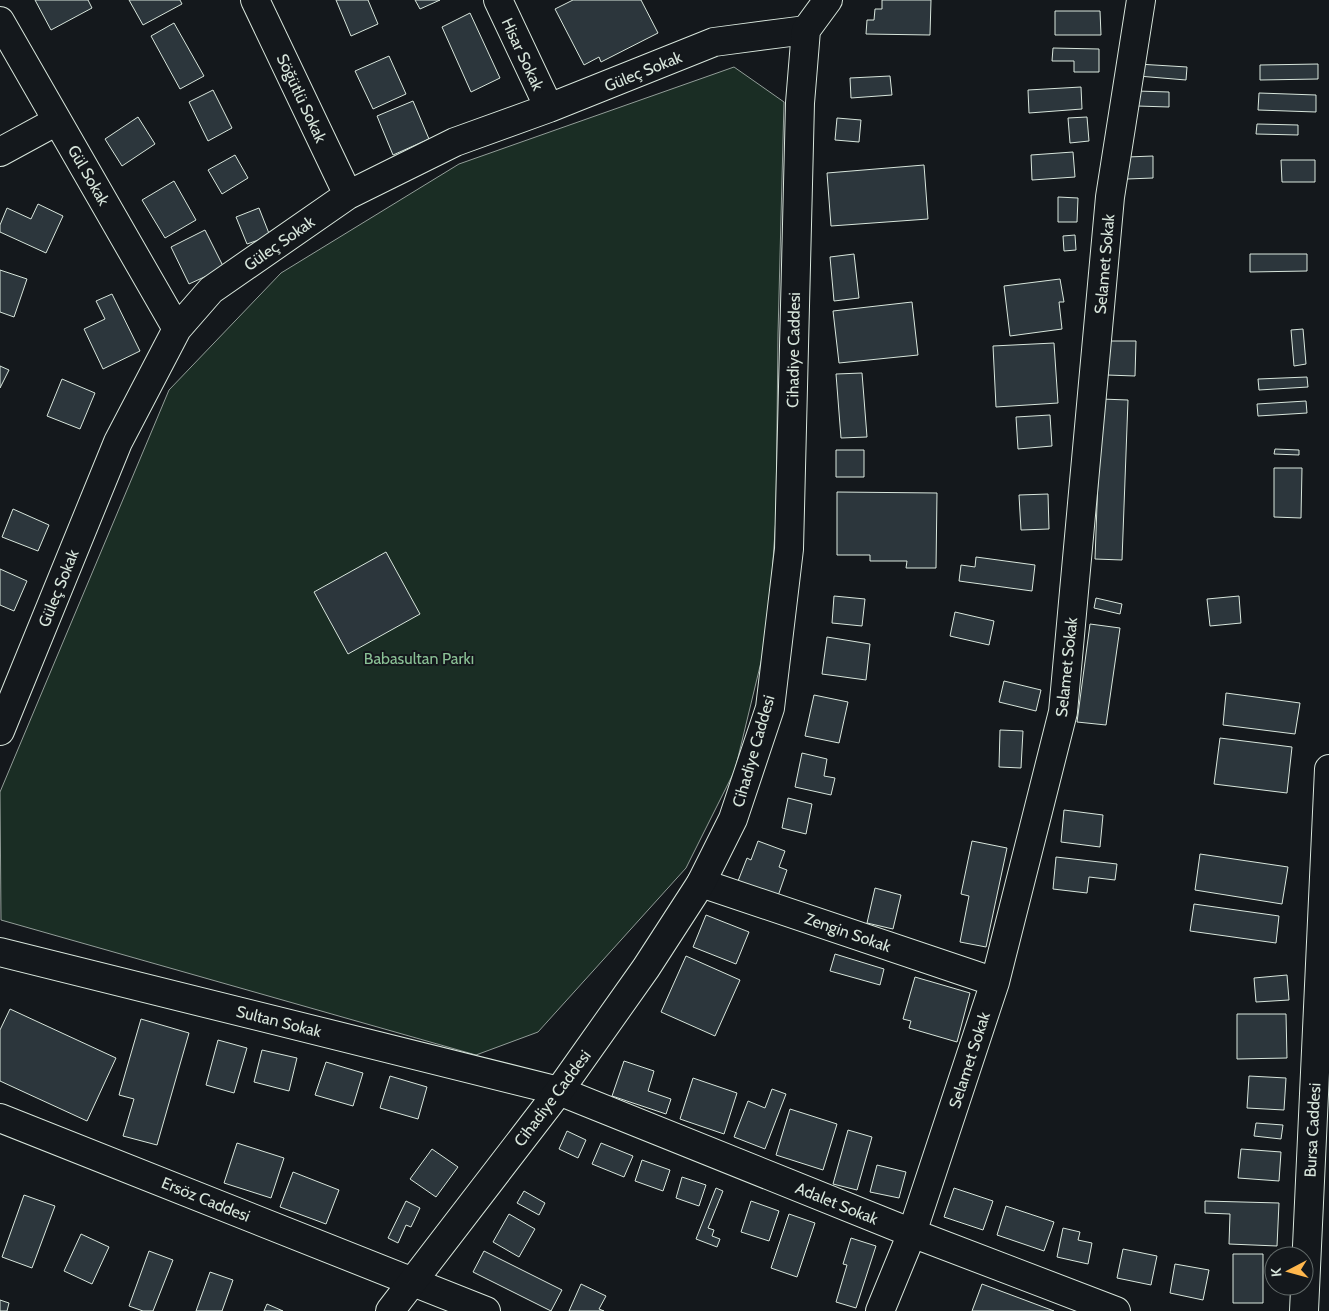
<svg xmlns="http://www.w3.org/2000/svg" width="1329" height="1311" font-family="Cabin,sans-serif">
	<style>
		.green { fill: #1a2d24; stroke: #939e99 }
		.building { fill: #2c363c; stroke: #d8e6dc }
		.lines { fill: none; stroke-linecap: round; stroke-linejoin: round }
		.street-casing { stroke: #d8e6dc; stroke-width: 30 }
		.secondary-casing { stroke: #d8e6dc; stroke-width: 30 }
		.primary-casing { stroke: #d8e6dc; stroke-width: 30 }
		.street { stroke: #14181c; stroke-width: 28 }
		.secondary { stroke: #14181c; stroke-width: 28 }
		.primary { stroke: #14181c; stroke-width: 28 }
		.labels { text-anchor: middle; stroke-width: 4; stroke-linejoin: round; paint-order: stroke }
		.street-label { font-size: 16px; fill: #d8e6dc; stroke: #14181c }
		.park-label { font-size: 16px; fill: #8ac095; stroke: #14181c }
	</style>
	<rect width="100%" height="100%" fill="#14181c"/>
	<path class="green" d="M 734,67 L 784,102 L 778,334 L 776,517 L 768,633 L 735,770 L 686,868 L 538,1032 L 476,1055 L 1,920 L 0,792 L 169,390 L 281,273 L 459,164 Z"/>
	<path class="building" d="M 35,0 L 88,0 L 92,8 L 51,30 Z
		M 129,0 L 180,0 L 182,4 L 143,25 Z
		M 336,0 L 368,0 L 378,24 L 351,36 Z
		M 415,0 L 440,0 L 420,9 Z
		M 573,0 L 641,0 L 658,33 L 601,62 L 599,57 L 584,65 L 555,9 Z
		M 882,0 L 931,0 L 930,35 L 866,34 L 867,20 L 874,20 L 875,9 L 882,9 Z
		M 1055,11 L 1100,11 L 1101,35 L 1055,35 Z
		M 470,13 L 500,78 L 471,92 L 442,27 Z
		M 174,23 L 204,76 L 180,89 L 151,36 Z
		M 1053,48 L 1099,49 L 1099,72 L 1074,72 L 1074,61 L 1052,61 Z
		M 389,56 L 406,94 L 373,109 L 355,71 Z
		M 1138,64 L 1187,67 L 1186,80 L 1138,76 Z
		M 1318,64 L 1318,79 L 1260,80 L 1260,65 Z
		M 890,76 L 892,95 L 851,98 L 850,78 Z
		M 1081,87 L 1082,109 L 1029,113 L 1028,90 Z
		M 213,90 L 232,128 L 208,141 L 189,102 Z
		M 1137,91 L 1169,92 L 1169,107 L 1137,106 Z
		M 1259,93 L 1316,95 L 1316,112 L 1258,110 Z
		M 413,101 L 429,139 L 393,155 L 377,116 Z
		M 138,117 L 155,144 L 122,166 L 105,139 Z
		M 1087,117 L 1089,141 L 1070,143 L 1068,118 Z
		M 837,118 L 861,120 L 859,142 L 835,140 Z
		M 1257,124 L 1298,125 L 1298,135 L 1256,134 Z
		M 1073,152 L 1075,177 L 1032,180 L 1031,155 Z
		M 235,155 L 248,178 L 222,194 L 208,170 Z
		M 1153,156 L 1153,178 L 1127,179 L 1127,157 Z
		M 1281,160 L 1315,160 L 1315,182 L 1282,182 Z
		M 924,165 L 928,219 L 831,226 L 827,173 Z
		M 174,181 L 196,220 L 165,238 L 142,200 Z
		M 1058,197 L 1078,198 L 1077,222 L 1058,222 Z
		M 38,204 L 63,216 L 46,253 L 0,232 L 0,225 L 7,208 L 31,219 Z
		M 259,208 L 270,236 L 247,244 L 236,217 Z
		M 205,230 L 224,268 L 189,284 L 171,247 Z
		M 1075,235 L 1076,250 L 1064,251 L 1063,236 Z
		M 854,254 L 859,298 L 834,301 L 830,257 Z
		M 1250,254 L 1307,254 L 1307,271 L 1250,272 Z
		M 0,270 L 27,279 L 14,317 L 0,312 Z
		M 1060,279 L 1064,302 L 1059,302 L 1062,329 L 1010,336 L 1004,286 Z
		M 112,294 L 140,351 L 103,369 L 84,329 L 105,319 L 96,301 Z
		M 912,302 L 918,355 L 839,363 L 833,311 Z
		M 1303,329 L 1306,364 L 1294,366 L 1291,330 Z
		M 1108,341 L 1136,341 L 1135,376 L 1107,375 Z
		M 1054,343 L 1058,403 L 996,407 L 993,346 Z
		M 0,366 L 9,370 L 0,388 Z
		M 862,373 L 867,437 L 841,438 L 836,374 Z
		M 1307,377 L 1308,387 L 1259,390 L 1258,379 Z
		M 62,379 L 95,393 L 80,429 L 47,416 Z
		M 1101,399 L 1128,400 L 1122,560 L 1095,559 Z
		M 1306,401 L 1307,413 L 1258,416 L 1257,404 Z
		M 1050,415 L 1052,446 L 1018,449 L 1016,417 Z
		M 1275,449 L 1299,450 L 1299,455 L 1274,454 Z
		M 836,450 L 864,450 L 864,477 L 836,477 Z
		M 1274,468 L 1302,468 L 1301,518 L 1274,517 Z
		M 837,492 L 937,493 L 936,568 L 906,568 L 907,561 L 870,561 L 870,555 L 837,555 Z
		M 1048,494 L 1049,529 L 1021,530 L 1019,495 Z
		M 13,509 L 49,525 L 38,551 L 2,537 Z
		M 386,552 L 420,614 L 348,654 L 314,592 Z
		M 976,557 L 1035,565 L 1032,591 L 959,581 L 961,565 L 975,567 Z
		M 0,569 L 27,581 L 14,611 L 0,605 Z
		M 834,596 L 865,599 L 862,626 L 832,623 Z
		M 1239,596 L 1241,623 L 1210,626 L 1207,599 Z
		M 1096,598 L 1122,604 L 1120,614 L 1094,608 Z
		M 955,612 L 994,621 L 989,645 L 950,636 Z
		M 1090,624 L 1120,628 L 1106,725 L 1077,722 Z
		M 827,637 L 870,644 L 866,680 L 822,674 Z
		M 1004,681 L 1041,690 L 1036,711 L 999,702 Z
		M 1226,693 L 1300,703 L 1295,734 L 1223,725 Z
		M 814,695 L 848,702 L 839,743 L 805,736 Z
		M 1000,730 L 1023,731 L 1021,768 L 999,767 Z
		M 1220,738 L 1292,747 L 1287,793 L 1214,784 Z
		M 802,753 L 827,759 L 824,776 L 835,778 L 831,795 L 795,787 Z
		M 788,798 L 812,804 L 806,834 L 782,828 Z
		M 1064,810 L 1103,815 L 1100,847 L 1061,842 Z
		M 758,841 L 785,851 L 779,867 L 787,870 L 778,896 L 738,881 L 747,858 L 751,860 Z
		M 972,841 L 1007,848 L 986,947 L 960,942 L 969,896 L 961,894 Z
		M 1200,854 L 1288,867 L 1282,904 L 1195,890 Z
		M 1056,857 L 1117,864 L 1115,880 L 1089,877 L 1087,893 L 1053,889 Z
		M 875,888 L 901,895 L 893,929 L 867,923 Z
		M 1194,904 L 1279,916 L 1276,943 L 1190,931 Z
		M 706,915 L 749,932 L 736,964 L 693,947 Z
		M 835,954 L 884,969 L 880,985 L 830,971 Z
		M 686,956 L 740,980 L 715,1036 L 661,1012 Z
		M 1287,975 L 1289,1000 L 1256,1002 L 1254,978 Z
		M 915,977 L 970,993 L 957,1042 L 909,1028 L 911,1021 L 903,1019 Z
		M 10,1009 L 116,1058 L 87,1121 L 0,1081 L 0,1030 Z
		M 1237,1014 L 1286,1014 L 1287,1058 L 1237,1059 Z
		M 141,1019 L 189,1033 L 157,1145 L 123,1136 L 134,1099 L 119,1095 Z
		M 218,1040 L 247,1048 L 234,1093 L 206,1085 Z
		M 262,1050 L 297,1058 L 289,1091 L 254,1082 Z
		M 624,1061 L 654,1071 L 648,1091 L 671,1099 L 666,1114 L 612,1096 Z
		M 326,1062 L 363,1073 L 353,1106 L 315,1095 Z
		M 390,1076 L 427,1087 L 418,1119 L 380,1108 Z
		M 1249,1076 L 1286,1078 L 1284,1110 L 1247,1108 Z
		M 693,1078 L 737,1093 L 724,1134 L 680,1119 Z
		M 772,1089 L 786,1094 L 765,1149 L 734,1137 L 748,1101 L 765,1108 Z
		M 790,1109 L 837,1124 L 823,1170 L 776,1155 Z
		M 1256,1123 L 1283,1125 L 1281,1139 L 1254,1136 Z
		M 848,1130 L 872,1137 L 857,1190 L 833,1184 Z
		M 567,1131 L 586,1140 L 578,1158 L 559,1149 Z
		M 237,1143 L 284,1158 L 271,1198 L 224,1183 Z
		M 601,1143 L 633,1156 L 624,1177 L 592,1164 Z
		M 432,1149 L 458,1167 L 436,1197 L 410,1179 Z
		M 1241,1149 L 1281,1152 L 1279,1181 L 1238,1178 Z
		M 642,1160 L 670,1170 L 663,1191 L 635,1181 Z
		M 877,1165 L 906,1172 L 899,1198 L 870,1192 Z
		M 293,1172 L 339,1190 L 326,1224 L 280,1207 Z
		M 682,1177 L 706,1185 L 699,1206 L 676,1198 Z
		M 716,1188 L 723,1191 L 708,1228 L 714,1230 L 712,1236 L 720,1239 L 717,1247 L 696,1239 Z
		M 954,1188 L 993,1201 L 983,1230 L 944,1217 Z
		M 524,1191 L 545,1203 L 539,1215 L 517,1203 Z
		M 24,1195 L 55,1206 L 32,1268 L 2,1257 Z
		M 406,1201 L 420,1208 L 411,1227 L 406,1225 L 398,1243 L 388,1238 Z
		M 751,1201 L 779,1211 L 769,1241 L 741,1232 Z
		M 1205,1201 L 1279,1203 L 1277,1246 L 1229,1244 L 1230,1214 L 1205,1213 Z
		M 1006,1206 L 1054,1222 L 1044,1251 L 997,1235 Z
		M 509,1214 L 535,1229 L 519,1257 L 493,1242 Z
		M 789,1214 L 815,1223 L 797,1277 L 771,1268 Z
		M 1063,1228 L 1080,1232 L 1078,1240 L 1092,1243 L 1088,1264 L 1057,1257 Z
		M 81,1234 L 109,1247 L 92,1284 L 64,1271 Z
		M 851,1238 L 876,1246 L 856,1308 L 836,1302 L 847,1265 L 843,1264 Z
		M 1123,1249 L 1157,1256 L 1151,1285 L 1117,1278 Z
		M 149,1251 L 173,1260 L 153,1311 L 143,1311 L 129,1306 Z
		M 484,1251 L 562,1290 L 551,1311 L 473,1272 Z
		M 1233,1254 L 1263,1254 L 1263,1303 L 1233,1303 Z
		M 1175,1264 L 1209,1270 L 1203,1300 L 1170,1293 Z
		M 210,1272 L 233,1280 L 222,1311 L 196,1311 Z
		M 581,1284 L 606,1296 L 599,1309 L 604,1311 L 569,1311 Z
		M 982,1284 L 1054,1311 L 972,1311 Z
		M 0,1300 L 9,1303 L 7,1311 L 0,1311 Z
		M 267,1304 L 283,1311 L 264,1311 Z"/>
	<g class="lines">
		<g class="street-casing">
			<path id="street" d="M 255,0 L 348,195
				M 498,0 L 549,108
				M 0,21 L 177,329
				M 0,152 L 57,121
				M 0,731 L 118,442 L 177,329 L 211,290 L 348,195 L 455,142 L 549,108 L 714,42 L 806,30
				M 701,883 L 995,982
				M 0,952 L 559,1091 L 912,1233 L 1116,1311
				M 0,1118 L 486,1311
				M 880,1311 L 912,1233 L 995,982 L 1063,712 L 1110,197 L 1141,0"/>
		</g>
		<g class="secondary-casing">
			<path id="secondary" d="M 390,1311 L 559,1091 L 646,968 L 701,883 L 733,819 L 770,708 L 789,549 L 800,103 L 806,30 L 828,0"/>
		</g>
		<g class="primary-casing">
			<path id="primary" d="M 1304,1311 L 1329,769"/>
		</g>
		<use href="#street" class="street"/>
		<use href="#secondary" class="secondary"/>
		<use href="#primary" class="primary"/>
	</g>
	<g class="labels">
		<g class="street-label">
			<text transform="translate(523 54) rotate(65)" y="6">Hisar Sokak</text>
			<text transform="translate(643 71) rotate(-22)" y="6">Güleç Sokak</text>
			<text transform="translate(302 98) rotate(65)" y="6">Söğütlü Sokak</text>
			<text transform="translate(89 175) rotate(60)" y="6">Gül Sokak</text>
			<text transform="translate(279 243) rotate(-35)" y="6">Güleç Sokak</text>
			<text transform="translate(1104 264) rotate(-85)" y="6">Selamet Sokak</text>
			<text transform="translate(793 350) rotate(-89)" y="6">Cihadiye Caddesi</text>
			<text transform="translate(58 588) rotate(-68)" y="6">Güleç Sokak</text>
			<text transform="translate(1066 667) rotate(-84)" y="6">Selamet Sokak</text>
			<text transform="translate(753 751) rotate(-74)" y="6">Cihadiye Caddesi</text>
			<text transform="translate(848 932) rotate(19)" y="6">Zengin Sokak</text>
			<text transform="translate(279 1021) rotate(14)" y="6">Sultan Sokak</text>
			<text transform="translate(969 1060) rotate(-72)" y="6">Selamet Sokak</text>
			<text transform="translate(552 1098) rotate(-53)" y="6">Cihadiye Caddesi</text>
			<text transform="translate(1312 1130) rotate(-87)" y="6">Bursa Caddesi</text>
			<text transform="translate(206 1199) rotate(22)" y="6">Ersöz Caddesi</text>
			<text transform="translate(837 1203) rotate(22)" y="6">Adalet Sokak</text>
		</g>
		<g class="park-label">
			<text x="419" y="664">Babasultan Parkı</text>
		</g>
	</g>
	<g transform="translate(1289 1271) rotate(264)"><circle r="24" fill="#14181c" stroke="#626a69"/>
	<path d="M0-4L9 19L0 12L-9 19Z" fill="#ffb74d"/>
	<text y="-8" font-size="14" font-weight="bold" text-anchor="middle" fill="#d8e6dc">K</text>
	</g>
</svg>
